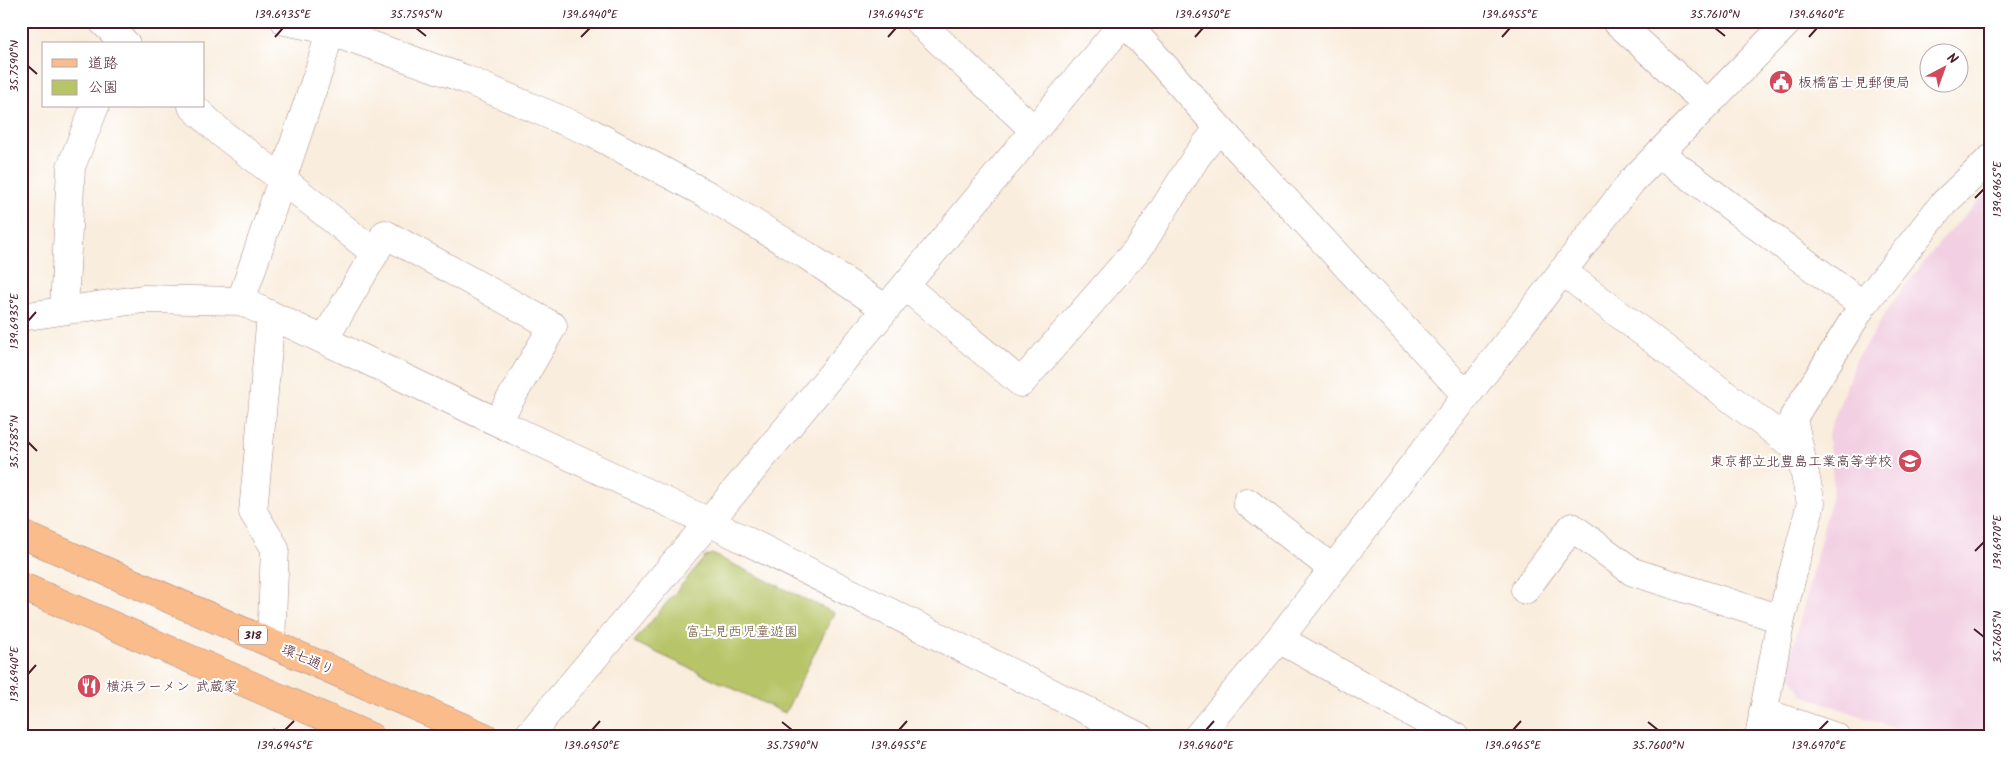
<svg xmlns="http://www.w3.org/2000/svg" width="2011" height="758" font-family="Kalam,'Klee One',sans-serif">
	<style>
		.built { fill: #f2cfe2 }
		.green { fill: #b7c567; stroke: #807249 }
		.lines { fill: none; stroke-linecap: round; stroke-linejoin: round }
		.minor-casing { stroke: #a28684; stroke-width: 29 }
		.major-casing { stroke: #a28684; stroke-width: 29 }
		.path { stroke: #a28684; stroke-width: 3; stroke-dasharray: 4 4; stroke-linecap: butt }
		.minor { stroke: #fff; stroke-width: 28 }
		.major { stroke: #fabc8b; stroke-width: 28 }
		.ticks { fill: none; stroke: #4a1f2b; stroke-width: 2 }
		.labels { text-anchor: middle; stroke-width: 4; stroke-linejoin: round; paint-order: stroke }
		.shield { fill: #fff; stroke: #80626b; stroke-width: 1 }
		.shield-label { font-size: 12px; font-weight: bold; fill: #4a1f2b }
		.poi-label { font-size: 14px; fill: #4a1f2b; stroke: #fff; text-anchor: start }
		.park-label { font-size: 14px; fill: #705940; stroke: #fff }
		.street-label { font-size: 14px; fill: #4a1f2b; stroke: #fff }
		.neatline { fill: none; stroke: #4a1f2b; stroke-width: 2 }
		.ticks-label { font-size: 12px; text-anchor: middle; fill: #4a1f2b }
	</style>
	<rect width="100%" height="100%" fill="#fff"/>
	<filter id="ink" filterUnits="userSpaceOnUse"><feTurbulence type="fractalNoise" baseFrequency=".02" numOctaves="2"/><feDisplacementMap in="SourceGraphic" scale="10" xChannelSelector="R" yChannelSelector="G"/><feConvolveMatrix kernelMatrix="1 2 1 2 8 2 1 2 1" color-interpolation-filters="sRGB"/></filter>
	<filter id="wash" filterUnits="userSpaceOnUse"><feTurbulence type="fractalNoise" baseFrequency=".0096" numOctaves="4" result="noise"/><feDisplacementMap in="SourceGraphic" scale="20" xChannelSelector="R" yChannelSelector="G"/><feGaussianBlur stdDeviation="1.12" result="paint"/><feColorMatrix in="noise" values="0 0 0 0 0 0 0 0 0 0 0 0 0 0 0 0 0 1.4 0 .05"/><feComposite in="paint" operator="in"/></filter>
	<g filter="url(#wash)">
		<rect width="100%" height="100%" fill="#f9eddd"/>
		<path class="built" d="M 1990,190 L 1990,737 L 1917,737 L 1803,695 L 1787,671 L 1834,487 L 1828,436 L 1856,360 L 1894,300 L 1943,238 Z"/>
		<path class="green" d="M 712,554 L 834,613 L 785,713 L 634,642 L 705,557 Z"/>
	</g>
	<g filter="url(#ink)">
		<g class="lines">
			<g class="minor-casing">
				<path id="minor" d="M 102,21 L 126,44
					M 285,21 L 329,30 L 465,79 L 592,133 L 708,195 L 806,255 L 886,309
					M 918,21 L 1034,130
					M 1124,21 L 1219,128 L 1466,395
					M 1616,21 L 1707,104
					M 192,106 L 221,133 L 282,179 L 375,253 L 385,234 L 553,326 L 497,422
					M 1659,153 L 1863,305
					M 1562,271 L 1800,451
					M 905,286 L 1021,383 L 1141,245 L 1197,156 L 1219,128
					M 241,301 L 321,64 L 332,21
					M 64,310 L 71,167 L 95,106
					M 271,315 L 253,512 L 275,548 L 271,643
					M 21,317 L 143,299 L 241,301 L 709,522 L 1140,737
					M 324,340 L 375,253
					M 1247,502 L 1333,569
					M 1525,590 L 1572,527 L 1633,572 L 1781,619
					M 1279,639 L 1455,737
					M 1763,712 L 1836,737
					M 527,737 L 709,522 L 1125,21
					M 1197,737 L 1279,639 L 1632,181 L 1789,21
					M 1759,737 L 1781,619 L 1811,503 L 1793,418 L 1863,305 L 1943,204 L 1990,159"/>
			</g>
			<g class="major-casing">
				<path id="major" d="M 21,534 L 485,737
					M 21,586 L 371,737"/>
			</g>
			<path class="path" d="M 268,737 L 274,729"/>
			<use href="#minor" class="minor"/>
			<use href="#major" class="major"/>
		</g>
	</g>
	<path class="ticks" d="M 416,28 L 426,36M 1715,28 L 1725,36M 275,37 L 283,28M 581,37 L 590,28M 888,37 L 896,28M 1195,37 L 1203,28M 1502,37 L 1510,28M 1809,37 L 1817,28M 28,66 L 37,74M 1975,198 L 1984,189M 28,321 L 36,312M 28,442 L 37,451M 1975,551 L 1984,542M 1974,629 L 1984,637M 28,674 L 36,665M 782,722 L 792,730M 1648,722 L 1658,730M 285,730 L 294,721M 592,730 L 600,721M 899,730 L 907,721M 1206,730 L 1214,721M 1513,730 L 1521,721M 1819,730 L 1828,721"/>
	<defs>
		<g id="civic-disc" transform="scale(1.25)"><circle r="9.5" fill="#d1495b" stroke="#fff"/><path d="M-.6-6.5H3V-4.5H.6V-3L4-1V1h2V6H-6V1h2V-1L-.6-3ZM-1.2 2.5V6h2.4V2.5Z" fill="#fff"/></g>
		<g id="school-disc" transform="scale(1.25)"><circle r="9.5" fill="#d1495b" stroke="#fff"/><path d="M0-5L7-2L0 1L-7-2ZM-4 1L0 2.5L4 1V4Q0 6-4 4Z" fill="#fff"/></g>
		<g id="restaurant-disc" transform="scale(1.25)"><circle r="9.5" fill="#d1495b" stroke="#fff"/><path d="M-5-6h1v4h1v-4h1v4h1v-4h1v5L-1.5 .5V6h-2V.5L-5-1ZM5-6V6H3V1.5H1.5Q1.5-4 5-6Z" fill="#fff"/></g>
	</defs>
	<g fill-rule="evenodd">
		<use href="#civic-disc" x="1781" y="82"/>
		<use href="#school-disc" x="1910" y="461"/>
		<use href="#restaurant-disc" x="89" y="686"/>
	</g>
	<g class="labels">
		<rect class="shield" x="239" y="625.5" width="28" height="19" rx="4"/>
		<g class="shield-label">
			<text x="253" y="639">318</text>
		</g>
		<g class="poi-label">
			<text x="1798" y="87">板橋富士見郵便局</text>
			<text x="1892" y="466" text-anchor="end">東京都立北豊島工業高等学校</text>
			<text x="106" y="691">横浜ラーメン 武蔵家</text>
		</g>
		<g class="park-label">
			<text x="742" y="636">富士見西児童遊園</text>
		</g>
		<g class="street-label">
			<text transform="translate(308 659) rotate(24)" y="5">環七通り</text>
		</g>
	</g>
	<rect width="2011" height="758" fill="none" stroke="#fff" stroke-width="55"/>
	<rect x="42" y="42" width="162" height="65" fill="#ffffff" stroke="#b7a5aa"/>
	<rect x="52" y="59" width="25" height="8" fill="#fabc8b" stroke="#b7a5aa"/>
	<text x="88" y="68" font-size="15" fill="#4a1f2b">道路</text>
	<rect x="52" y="80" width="25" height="15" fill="#b7c567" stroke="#b7a5aa"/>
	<text x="88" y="92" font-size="15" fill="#4a1f2b">公園</text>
	<g transform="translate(1944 68) rotate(41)"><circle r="24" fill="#ffffff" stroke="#b7a5aa"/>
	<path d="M0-4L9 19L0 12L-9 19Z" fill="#d1495b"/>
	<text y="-8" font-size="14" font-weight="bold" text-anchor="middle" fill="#4a1f2b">N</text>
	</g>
	<rect x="28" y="28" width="1956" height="702" class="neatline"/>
	<g class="ticks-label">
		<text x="283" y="18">139.6935°E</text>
		<text x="416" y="18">35.7595°N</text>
		<text x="590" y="18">139.6940°E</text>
		<text x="896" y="18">139.6945°E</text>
		<text x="1203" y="18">139.6950°E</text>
		<text x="1510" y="18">139.6955°E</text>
		<text x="1715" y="18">35.7610°N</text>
		<text x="1817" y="18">139.6960°E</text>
		<text transform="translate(14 66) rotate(-90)" y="4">35.7590°N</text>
		<text transform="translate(1997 189) rotate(-90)" y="4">139.6965°E</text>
		<text transform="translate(14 321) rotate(-90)" y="4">139.6935°E</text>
		<text transform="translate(14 442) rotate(-90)" y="4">35.7585°N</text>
		<text transform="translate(1997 542) rotate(-90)" y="4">139.6970°E</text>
		<text transform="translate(1997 637) rotate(-90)" y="4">35.7605°N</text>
		<text transform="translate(14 674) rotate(-90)" y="4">139.6940°E</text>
		<text x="285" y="749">139.6945°E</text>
		<text x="592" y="749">139.6950°E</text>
		<text x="792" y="749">35.7590°N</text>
		<text x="899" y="749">139.6955°E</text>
		<text x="1206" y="749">139.6960°E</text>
		<text x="1513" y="749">139.6965°E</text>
		<text x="1658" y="749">35.7600°N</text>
		<text x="1819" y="749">139.6970°E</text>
	</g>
</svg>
